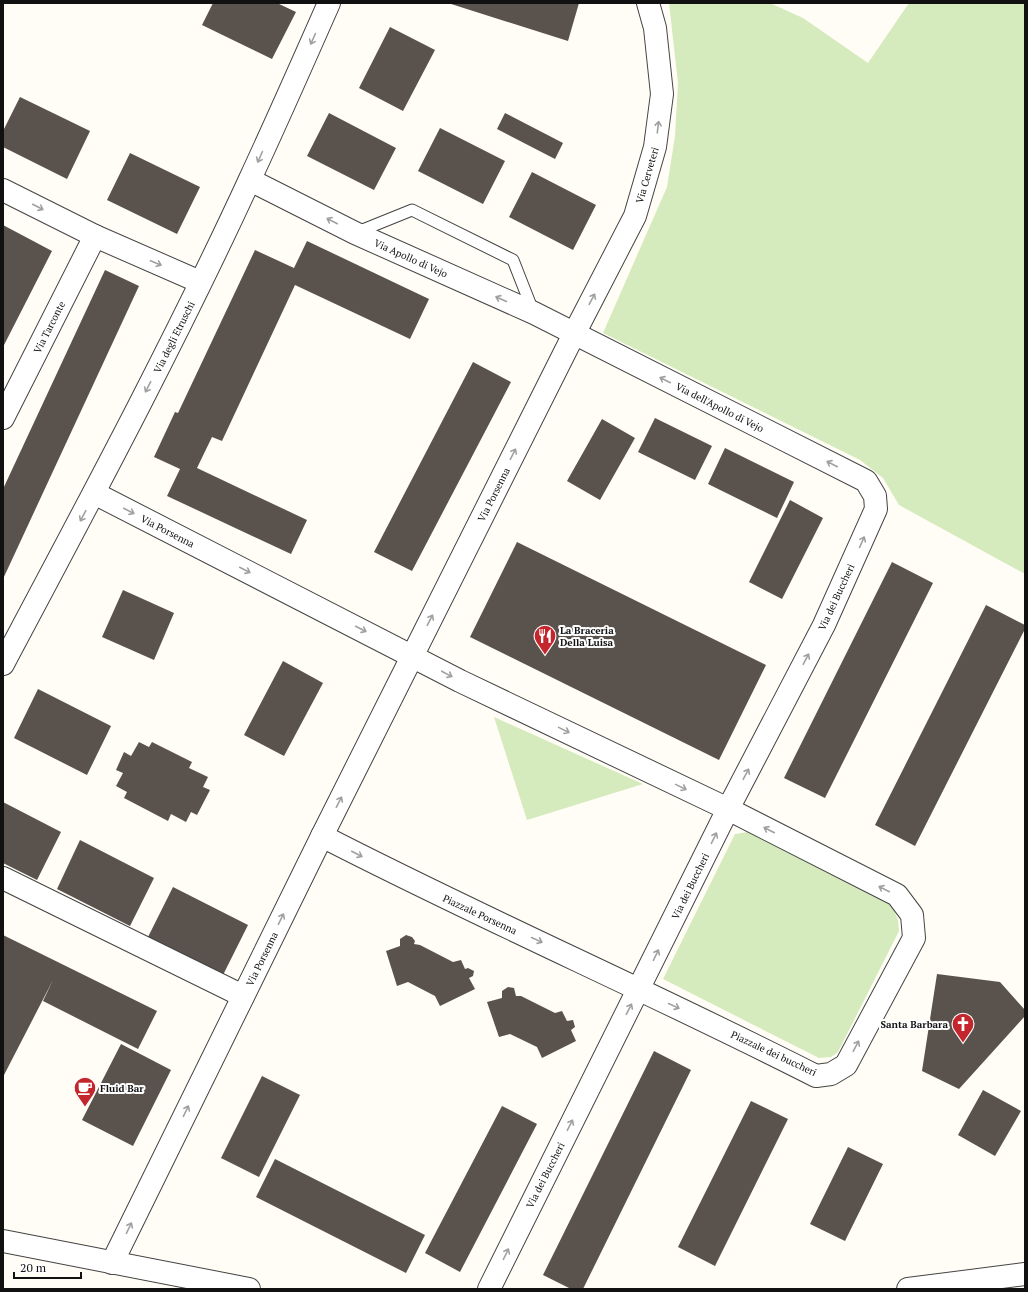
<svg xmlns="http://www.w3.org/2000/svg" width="1028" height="1292" font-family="'PT Serif',serif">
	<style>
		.green { fill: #d5ebbd }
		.building { fill: #5a524d }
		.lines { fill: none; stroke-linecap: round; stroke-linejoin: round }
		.lane-casing { stroke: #444; stroke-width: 13 }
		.street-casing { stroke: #444; stroke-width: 24 }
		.lane { stroke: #fff; stroke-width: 11 }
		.street { stroke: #fff; stroke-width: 22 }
		.oneway { stroke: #a0a0a0 }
		.labels { text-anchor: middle; stroke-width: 4; stroke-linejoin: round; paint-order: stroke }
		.street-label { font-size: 10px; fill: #111; stroke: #fff }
		.poi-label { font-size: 10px; font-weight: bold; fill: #111; stroke: #fff; text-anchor: start }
	</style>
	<rect width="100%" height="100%" fill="#fffdf5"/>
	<path class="green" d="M 669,3 L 770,3 L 803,18 L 868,63 L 909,3 L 1025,3 L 1025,574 L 899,505 L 883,478 L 860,460 L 603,333 L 667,187 L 675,136 L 678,83 Z
		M 494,717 L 643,784 L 527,820 Z
		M 748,832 L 891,903 L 898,920 L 899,931 L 838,1052 L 831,1057 L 819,1058 L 663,979 L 735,834 Z"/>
	<path class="building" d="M 213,3 L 277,3 L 296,12 L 272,59 L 202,25 Z
		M 448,3 L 579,3 L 568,41 Z
		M 390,27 L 435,50 L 403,111 L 359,88 Z
		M 20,97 L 90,131 L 67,179 L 3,147 L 3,131 Z
		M 329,113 L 396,148 L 374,190 L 307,156 Z
		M 505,113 L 563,143 L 555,159 L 497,129 Z
		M 440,128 L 505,161 L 483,204 L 418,171 Z
		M 130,153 L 200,187 L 177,234 L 107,200 Z
		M 532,172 L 596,205 L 573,250 L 509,217 Z
		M 3,225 L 52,251 L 3,347 Z
		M 307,241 L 429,299 L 410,339 L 295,285 L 222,441 L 212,437 L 197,468 L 307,520 L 291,554 L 167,496 L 180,469 L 154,457 L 175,412 L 178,413 L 255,250 L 294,268 Z
		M 105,270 L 139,286 L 3,579 L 3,489 Z
		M 473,362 L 511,382 L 412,571 L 374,552 Z
		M 655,418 L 712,446 L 695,480 L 638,452 Z
		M 602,419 L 635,438 L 600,500 L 567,481 Z
		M 725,448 L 794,482 L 777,518 L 708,484 Z
		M 790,500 L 823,518 L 782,599 L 749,582 Z
		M 517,542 L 766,665 L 719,760 L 470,637 Z
		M 892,562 L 933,583 L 825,798 L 784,778 Z
		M 123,590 L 174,613 L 154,660 L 102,637 Z
		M 986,605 L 1025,625 L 1025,629 L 915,846 L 875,825 Z
		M 283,661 L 323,683 L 284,756 L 244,735 Z
		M 38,689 L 111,726 L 87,775 L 14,738 Z
		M 139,742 L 149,747 L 152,742 L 192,762 L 189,768 L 208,777 L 203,787 L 210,790 L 197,815 L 191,812 L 186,822 L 171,814 L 168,821 L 124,798 L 127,792 L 116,786 L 123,773 L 116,770 L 124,752 L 131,756 Z
		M 3,802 L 61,832 L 37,880 L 3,863 Z
		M 80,840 L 154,878 L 130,926 L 57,889 Z
		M 173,887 L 248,925 L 223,975 L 148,937 Z
		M 3,935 L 157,1011 L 138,1049 L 43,1001 L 53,980 L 3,1077 Z
		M 406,935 L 412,937 L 415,941 L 414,944 L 420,945 L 453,962 L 461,960 L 465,969 L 468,968 L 474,971 L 473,976 L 469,978 L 475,989 L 440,1006 L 435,996 L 408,982 L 397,986 L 386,951 L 400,946 L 400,939 Z
		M 937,974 L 1000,982 L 1025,1010 L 1025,1016 L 959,1089 L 922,1071 Z
		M 508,987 L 514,988 L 516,996 L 521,996 L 555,1013 L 562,1011 L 567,1021 L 573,1020 L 575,1027 L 571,1030 L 576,1041 L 542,1058 L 537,1047 L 510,1034 L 499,1037 L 487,1002 L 502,998 L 502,991 Z
		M 121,1044 L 171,1070 L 133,1146 L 82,1120 Z
		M 654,1051 L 691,1070 L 583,1289 L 571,1289 L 543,1275 Z
		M 262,1076 L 300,1095 L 259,1177 L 221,1158 Z
		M 983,1090 L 1021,1111 L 995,1156 L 958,1135 Z
		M 751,1101 L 788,1119 L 715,1266 L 678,1247 Z
		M 502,1106 L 537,1124 L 460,1272 L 425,1253 Z
		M 848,1147 L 883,1164 L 845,1241 L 810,1224 Z
		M 275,1159 L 425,1235 L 406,1273 L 256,1197 Z"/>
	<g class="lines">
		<g class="lane-casing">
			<path id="lane" d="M 355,233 L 412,210 L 513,260 L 533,311"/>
		</g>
		<g class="street-casing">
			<g id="street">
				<path id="s1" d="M 250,180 L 355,233 L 534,313 L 866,481 L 875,496 L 876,509 L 824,625 L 728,809 L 489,1289"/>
				<path d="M 3,190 L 95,236 L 200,282"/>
				<path id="s2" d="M 3,418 L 95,236"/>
				<path id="s3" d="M 94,493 L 460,681 L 728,809 L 897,895 L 912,915 L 914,938 L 846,1065 L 831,1074 L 816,1076 C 653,993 485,920 322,836"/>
				<path id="s4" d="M 3,664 C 88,504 174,344 250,179 C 277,121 303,62 329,3"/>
				<path d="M 3,878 L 243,996"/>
				<path d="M 3,1241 L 249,1289"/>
				<path id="s5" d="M 112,1263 L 322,836 L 574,334 L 635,216 L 655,147 L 662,94 L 655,28 L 648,3"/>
				<path d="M 908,1289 L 1025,1274"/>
			</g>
		</g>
		<use href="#lane" class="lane"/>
		<use href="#street" class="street"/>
	</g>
	<defs><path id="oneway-shaft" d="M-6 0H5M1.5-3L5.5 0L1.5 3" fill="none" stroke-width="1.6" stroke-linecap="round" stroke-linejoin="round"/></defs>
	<g class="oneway">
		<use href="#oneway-shaft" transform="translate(313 39) rotate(114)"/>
		<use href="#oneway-shaft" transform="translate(658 127) rotate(-83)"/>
		<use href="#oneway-shaft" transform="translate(260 157) rotate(114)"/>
		<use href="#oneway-shaft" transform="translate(38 207) rotate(27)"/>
		<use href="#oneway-shaft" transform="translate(332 221) rotate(-153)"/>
		<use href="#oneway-shaft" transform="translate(156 263) rotate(23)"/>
		<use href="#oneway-shaft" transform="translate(501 299) rotate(-156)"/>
		<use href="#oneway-shaft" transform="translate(592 299) rotate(-62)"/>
		<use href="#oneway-shaft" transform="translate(665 380) rotate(-153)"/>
		<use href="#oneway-shaft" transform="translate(148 387) rotate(117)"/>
		<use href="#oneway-shaft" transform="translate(513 454) rotate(-63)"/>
		<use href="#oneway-shaft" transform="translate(832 464) rotate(-153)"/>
		<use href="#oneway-shaft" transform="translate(129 511) rotate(27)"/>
		<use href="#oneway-shaft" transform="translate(83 516) rotate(118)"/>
		<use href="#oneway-shaft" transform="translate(862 542) rotate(-66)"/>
		<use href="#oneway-shaft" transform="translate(245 570) rotate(27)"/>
		<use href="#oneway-shaft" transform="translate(430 620) rotate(-63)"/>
		<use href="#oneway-shaft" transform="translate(361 629) rotate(27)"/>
		<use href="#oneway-shaft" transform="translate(806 659) rotate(-62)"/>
		<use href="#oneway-shaft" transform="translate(447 674) rotate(28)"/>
		<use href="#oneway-shaft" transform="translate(564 730) rotate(26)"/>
		<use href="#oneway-shaft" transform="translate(746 774) rotate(-62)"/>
		<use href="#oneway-shaft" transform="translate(681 787) rotate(26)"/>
		<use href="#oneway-shaft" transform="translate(339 802) rotate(-63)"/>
		<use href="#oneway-shaft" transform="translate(769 830) rotate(-153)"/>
		<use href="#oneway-shaft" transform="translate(714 838) rotate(-64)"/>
		<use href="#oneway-shaft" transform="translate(357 854) rotate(27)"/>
		<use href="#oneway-shaft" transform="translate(884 889) rotate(-153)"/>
		<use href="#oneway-shaft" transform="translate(281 919) rotate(-64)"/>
		<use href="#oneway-shaft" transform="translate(537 940) rotate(25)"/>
		<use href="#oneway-shaft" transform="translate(656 955) rotate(-64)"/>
		<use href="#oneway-shaft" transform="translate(674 1006) rotate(25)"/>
		<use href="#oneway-shaft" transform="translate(629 1009) rotate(-63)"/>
		<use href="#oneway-shaft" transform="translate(856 1046) rotate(-62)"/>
		<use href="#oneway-shaft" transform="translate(186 1111) rotate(-64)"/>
		<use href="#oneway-shaft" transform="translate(570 1125) rotate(-63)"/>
		<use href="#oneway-shaft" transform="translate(129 1228) rotate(-64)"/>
		<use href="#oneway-shaft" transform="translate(506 1254) rotate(-64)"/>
	</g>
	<defs>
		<g id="restaurant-pin" transform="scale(1.15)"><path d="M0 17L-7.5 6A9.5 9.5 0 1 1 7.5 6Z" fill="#c4262e" stroke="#fff"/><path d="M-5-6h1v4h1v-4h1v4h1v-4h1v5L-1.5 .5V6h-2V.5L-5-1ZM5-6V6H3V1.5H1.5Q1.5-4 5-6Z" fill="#fff"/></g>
		<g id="church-pin" transform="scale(1.15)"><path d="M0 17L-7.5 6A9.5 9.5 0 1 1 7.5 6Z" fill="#c4262e" stroke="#fff"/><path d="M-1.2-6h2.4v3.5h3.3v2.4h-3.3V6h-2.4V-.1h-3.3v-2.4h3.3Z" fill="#fff"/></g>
		<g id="cafe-pin" transform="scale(1.15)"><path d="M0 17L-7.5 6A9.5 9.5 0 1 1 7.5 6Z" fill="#c4262e" stroke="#fff"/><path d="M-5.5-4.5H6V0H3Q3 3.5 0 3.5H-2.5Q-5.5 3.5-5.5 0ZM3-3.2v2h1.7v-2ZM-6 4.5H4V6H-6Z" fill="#fff"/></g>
	</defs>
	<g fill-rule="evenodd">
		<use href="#restaurant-pin" x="545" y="636"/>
		<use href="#church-pin" x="963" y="1024"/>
		<use href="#cafe-pin" x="85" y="1088"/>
	</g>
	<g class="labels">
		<g class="street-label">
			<text dy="4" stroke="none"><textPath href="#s5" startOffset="1213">Via Cerveteri</textPath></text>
			<text dy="4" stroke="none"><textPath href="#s1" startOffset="179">Via Apollo di Vejo</textPath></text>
			<text dy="4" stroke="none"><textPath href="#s2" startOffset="102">Via Tarconte</textPath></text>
			<text dy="4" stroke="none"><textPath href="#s4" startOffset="369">Via degli Etruschi</textPath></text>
			<text dy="4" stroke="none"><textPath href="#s1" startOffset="522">Via dell'Apollo di Vejo</textPath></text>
			<text dy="4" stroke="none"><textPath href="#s5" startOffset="858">Via Porsenna</textPath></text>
			<text dy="4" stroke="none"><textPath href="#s3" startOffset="83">Via Porsenna</textPath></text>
			<text transform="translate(836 597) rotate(-65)" y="4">Via dei Buccheri</text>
			<text transform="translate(690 886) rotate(-64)" y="4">Via dei Buccheri</text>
			<text transform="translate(480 914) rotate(25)" y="4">Piazzale Porsenna</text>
			<text dy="4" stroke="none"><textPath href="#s5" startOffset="339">Via Porsenna</textPath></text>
			<text transform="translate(774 1053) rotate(25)" y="4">Piazzale dei buccheri</text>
			<text transform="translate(545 1175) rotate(-63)" y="4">Via dei Buccheri</text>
		</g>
		<g class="poi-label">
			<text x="560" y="634">La Braceria<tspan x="560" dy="12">Della Luisa</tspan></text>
			<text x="948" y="1028" text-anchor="end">Santa Barbara</text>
			<text x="100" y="1092">Fluid Bar</text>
		</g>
	</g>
	<rect width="1028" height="1292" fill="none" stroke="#111111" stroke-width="8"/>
	<path d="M14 1272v6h67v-6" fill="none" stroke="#111111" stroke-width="2"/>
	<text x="20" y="1272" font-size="12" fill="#111111" stroke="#ffffff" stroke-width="3" paint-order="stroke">20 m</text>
</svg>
